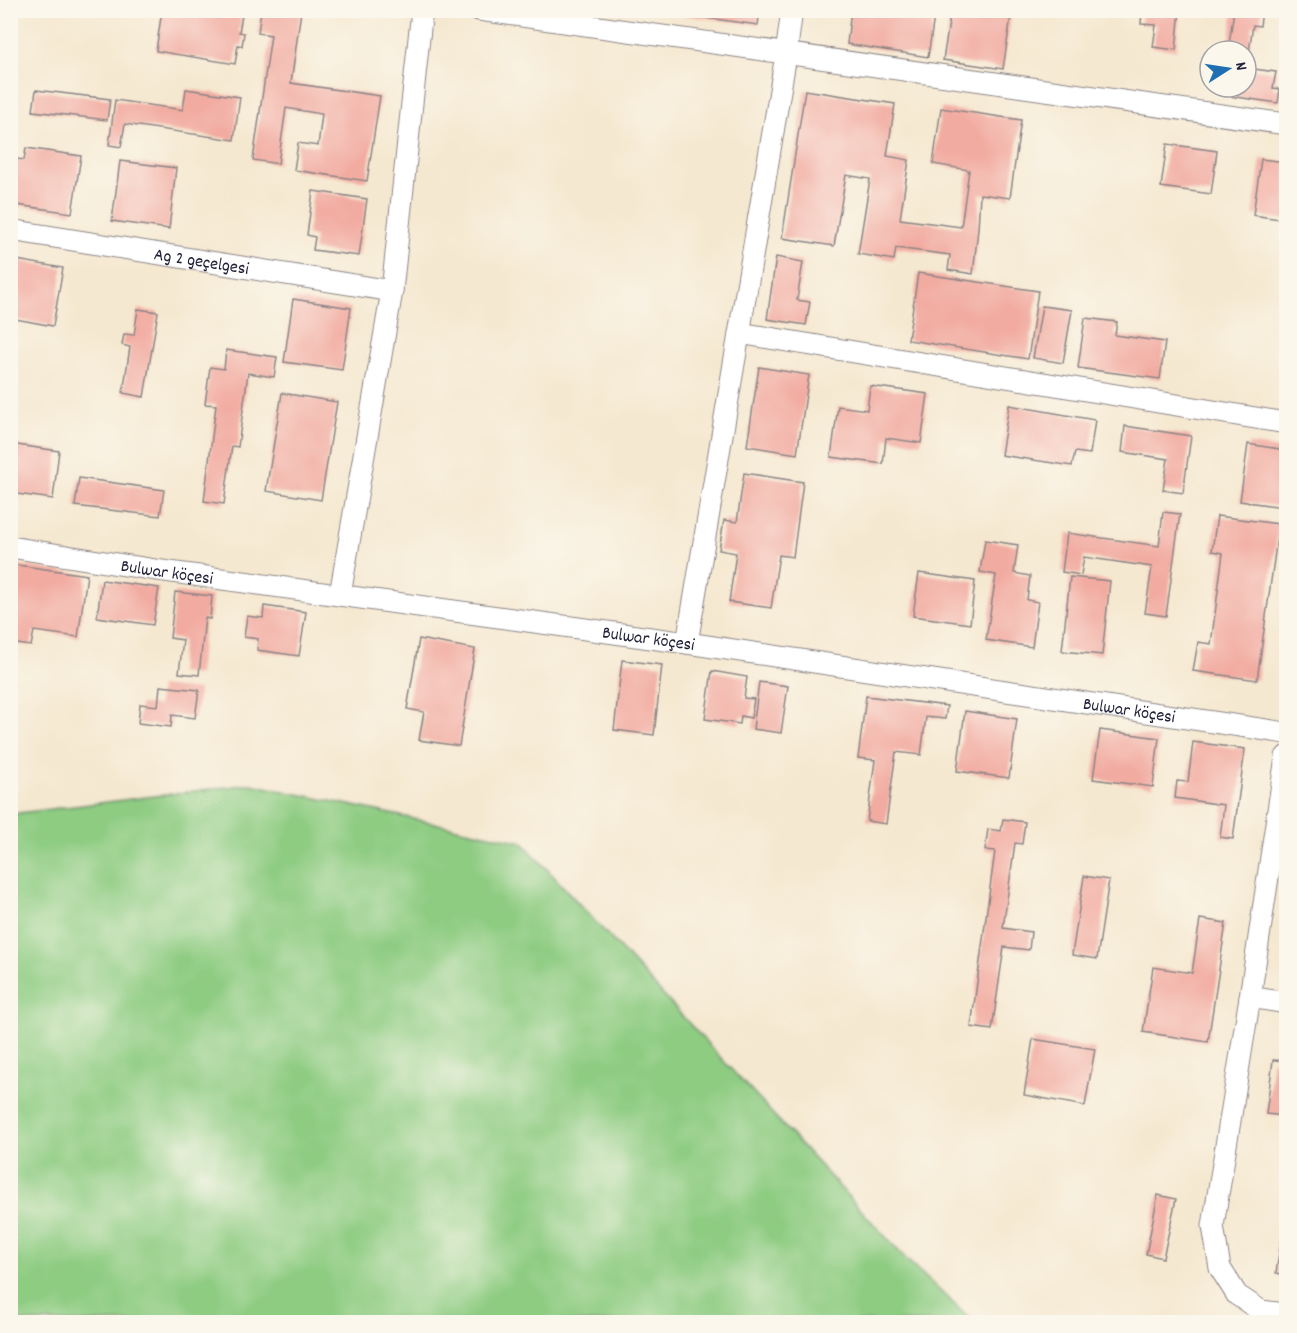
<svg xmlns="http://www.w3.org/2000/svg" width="1297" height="1333" font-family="Dekko,sans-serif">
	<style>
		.green { fill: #8ecc82; stroke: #58775e; stroke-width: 1.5 }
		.building { fill: #f2aba1 }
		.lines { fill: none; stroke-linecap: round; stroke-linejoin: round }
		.street-casing { stroke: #8c8586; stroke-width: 23 }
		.street { stroke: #fff; stroke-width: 21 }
		.labels { text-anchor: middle; stroke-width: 4.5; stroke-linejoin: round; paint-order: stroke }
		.street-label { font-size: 18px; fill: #22223b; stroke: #fbf7ec }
	</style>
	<rect width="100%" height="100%" fill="#fbf7ec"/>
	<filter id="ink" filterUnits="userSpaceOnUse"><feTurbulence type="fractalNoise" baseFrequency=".0167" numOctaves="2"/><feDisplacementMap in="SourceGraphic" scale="12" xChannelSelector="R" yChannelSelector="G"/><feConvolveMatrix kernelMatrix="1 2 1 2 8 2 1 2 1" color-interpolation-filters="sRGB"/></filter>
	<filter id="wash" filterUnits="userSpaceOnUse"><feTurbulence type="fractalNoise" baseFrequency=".008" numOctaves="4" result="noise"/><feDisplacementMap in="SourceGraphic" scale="24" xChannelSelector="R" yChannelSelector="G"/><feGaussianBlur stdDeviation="1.35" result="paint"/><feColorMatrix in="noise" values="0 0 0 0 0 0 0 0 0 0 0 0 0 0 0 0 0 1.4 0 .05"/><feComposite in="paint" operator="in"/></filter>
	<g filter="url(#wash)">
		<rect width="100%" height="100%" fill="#f5e8d0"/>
		<path class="green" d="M 251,784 L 522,842 L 906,1259 L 973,1322 L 11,1322 L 11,814 Z"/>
		<g id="blocks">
			<path class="building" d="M 162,10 L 243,10 L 239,32 L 244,33 L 242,46 L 238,45 L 235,64 L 156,51 Z
				M 261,10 L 301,11 L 291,83 L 380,96 L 367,181 L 294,170 L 298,143 L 318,146 L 322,114 L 286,108 L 278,164 L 253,160 L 271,35 L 258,33 Z
				M 678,10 L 760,10 L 758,25 L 677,14 Z
				M 851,10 L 935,10 L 928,57 L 847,44 Z
				M 951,10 L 1012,10 L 1003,69 L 943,60 Z
				M 1142,10 L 1180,10 L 1176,50 L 1153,47 L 1156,25 L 1141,24 Z
				M 1234,10 L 1262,10 L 1260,26 L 1253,25 L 1247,65 L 1246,65 L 1246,51 L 1228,51 Z
				M 1246,68 L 1276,72 L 1273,88 L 1280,89 L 1278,103 L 1222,95 L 1223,87 L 1246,87 Z
				M 186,89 L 240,97 L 234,140 L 125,124 L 121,147 L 109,145 L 115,100 L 183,110 Z
				M 36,90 L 110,99 L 107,120 L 33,111 Z
				M 805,90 L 895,104 L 887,156 L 909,160 L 900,219 L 961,227 L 969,170 L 933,164 L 941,108 L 1021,120 L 1010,198 L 980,194 L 978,229 L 973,274 L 948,270 L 950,255 L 896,248 L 894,260 L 858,254 L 870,179 L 846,175 L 834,246 L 782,238 Z
				M 1167,144 L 1217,151 L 1211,194 L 1161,187 Z
				M 26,148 L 81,156 L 72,213 L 10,204 L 10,158 L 24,160 Z
				M 1261,159 L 1286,162 L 1286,220 L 1253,215 Z
				M 120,161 L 176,168 L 169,229 L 112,221 Z
				M 313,191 L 367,199 L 359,256 L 313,250 L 315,237 L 307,235 Z
				M 776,257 L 803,262 L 797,300 L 810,302 L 806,325 L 767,319 Z
				M 11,259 L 63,268 L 53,326 L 10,318 Z
				M 918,273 L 1038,291 L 1028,359 L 908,340 Z
				M 293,299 L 351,308 L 342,370 L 284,362 Z
				M 1042,306 L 1072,310 L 1063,363 L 1033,358 Z
				M 138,309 L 158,312 L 144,397 L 123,393 L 130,347 L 122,345 L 124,334 L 134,335 Z
				M 1085,318 L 1117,322 L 1115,335 L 1165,342 L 1160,379 L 1078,368 Z
				M 226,350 L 277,357 L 274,377 L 248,373 L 238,447 L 232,446 L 224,504 L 204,501 L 216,405 L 205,404 L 210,367 L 224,369 Z
				M 759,367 L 809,375 L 797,454 L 747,446 Z
				M 870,386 L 928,394 L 921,443 L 886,438 L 883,464 L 831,457 L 838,406 L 867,410 Z
				M 282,393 L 337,402 L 321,500 L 266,491 Z
				M 1009,405 L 1095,420 L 1090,454 L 1075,452 L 1072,466 L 1001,455 Z
				M 1125,426 L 1191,436 L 1183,493 L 1163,490 L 1168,459 L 1122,452 Z
				M 10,444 L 59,451 L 53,499 L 10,493 Z
				M 1248,444 L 1286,450 L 1286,479 L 1283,507 L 1240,501 Z
				M 744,473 L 803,482 L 793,557 L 779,555 L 771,608 L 729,602 L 736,553 L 719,550 L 724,520 L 737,522 Z
				M 79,478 L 164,490 L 160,516 L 75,506 Z
				M 1163,512 L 1180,514 L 1166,616 L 1145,613 L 1152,567 L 1084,557 L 1081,575 L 1062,572 L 1067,533 L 1159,546 Z
				M 1217,516 L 1279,524 L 1257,680 L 1193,671 L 1198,642 L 1211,644 L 1223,553 L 1212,551 Z
				M 985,540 L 1018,545 L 1014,573 L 1030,576 L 1027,600 L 1038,602 L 1032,647 L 986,640 L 996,575 L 980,572 Z
				M 10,564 L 87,575 L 78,637 L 34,631 L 31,646 L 10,643 Z
				M 919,573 L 975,581 L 970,624 L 913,616 Z
				M 1070,577 L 1110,581 L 1102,655 L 1062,651 Z
				M 102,580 L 159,588 L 153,625 L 97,617 Z
				M 175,592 L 212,596 L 210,619 L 205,618 L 199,675 L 179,673 L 183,640 L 170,638 Z
				M 264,606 L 306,612 L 299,656 L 257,650 L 258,639 L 244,637 L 247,616 L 263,618 Z
				M 419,639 L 475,649 L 459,746 L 419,740 L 424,712 L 407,709 Z
				M 622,660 L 662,665 L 654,735 L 614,730 Z
				M 712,671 L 747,677 L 744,698 L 754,699 L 751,718 L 741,716 L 740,724 L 705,719 Z
				M 759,682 L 788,686 L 781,733 L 753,729 Z
				M 160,686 L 199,690 L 195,718 L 172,715 L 171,727 L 138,723 L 140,704 L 158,706 Z
				M 866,696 L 947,706 L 945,719 L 926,717 L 921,755 L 896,752 L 886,824 L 867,821 L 875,760 L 858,758 Z
				M 965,711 L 1017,719 L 1009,778 L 957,771 Z
				M 1100,730 L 1159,738 L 1153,787 L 1093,779 Z
				M 1193,742 L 1245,749 L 1233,839 L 1220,837 L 1224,805 L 1175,798 L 1177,781 L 1188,782 Z
				M 1003,819 L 1025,822 L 1022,844 L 1015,843 L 1003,928 L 1031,932 L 1029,950 L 1004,947 L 992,1030 L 971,1027 L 995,851 L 985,850 L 988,829 L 1001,831 Z
				M 1084,876 L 1109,880 L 1097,959 L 1072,955 Z
				M 1200,919 L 1226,923 L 1208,1042 L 1143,1032 L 1153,967 L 1192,973 Z
				M 1033,1039 L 1095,1049 L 1085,1106 L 1024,1095 Z
				M 1273,1060 L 1286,1061 L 1286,1116 L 1266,1114 Z
				M 1158,1195 L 1176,1199 L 1163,1258 L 1146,1254 Z
				M 1281,1241 L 1286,1242 L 1286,1275 L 1276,1273 Z"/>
		</g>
	</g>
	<g filter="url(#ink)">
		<use href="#blocks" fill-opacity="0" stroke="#8c8586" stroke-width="1.5"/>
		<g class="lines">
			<g class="street-casing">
				<g id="street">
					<path d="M 479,10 L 1286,124"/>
					<path id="s1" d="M 10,230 L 392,291"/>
					<path d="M 739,333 L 1286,423"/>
					<path id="s2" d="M 10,547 L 156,570 L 687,643 L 1286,733"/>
					<path d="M 340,595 L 392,291 L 422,10"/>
					<path d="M 687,643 L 786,55 L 792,10"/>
					<path d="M 1286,757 L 1250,997 L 1213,1226 L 1220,1268 L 1237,1295 L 1261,1311 L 1286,1314"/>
					<path d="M 1250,997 L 1286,1003"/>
				</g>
			</g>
			<use href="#street" class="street"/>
		</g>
	</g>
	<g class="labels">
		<g class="street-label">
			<text dy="6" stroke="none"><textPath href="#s1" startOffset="194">Ag 2 geçelgesi</textPath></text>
			<text dy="6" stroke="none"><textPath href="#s2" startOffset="159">Bulwar köçesi</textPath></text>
			<text dy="6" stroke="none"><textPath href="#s2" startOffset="645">Bulwar köçesi</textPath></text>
			<text dy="6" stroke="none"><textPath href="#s2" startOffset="1131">Bulwar köçesi</textPath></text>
		</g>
	</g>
	<rect width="1297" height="1333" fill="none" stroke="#fbf7ec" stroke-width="36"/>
	<g transform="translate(1228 69) rotate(78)"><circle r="28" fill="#fbf7ec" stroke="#a4a2a5" stroke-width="1.5"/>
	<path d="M0-4.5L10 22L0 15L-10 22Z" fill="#1f6fb2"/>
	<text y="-9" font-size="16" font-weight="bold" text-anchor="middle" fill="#22223b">N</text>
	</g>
</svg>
